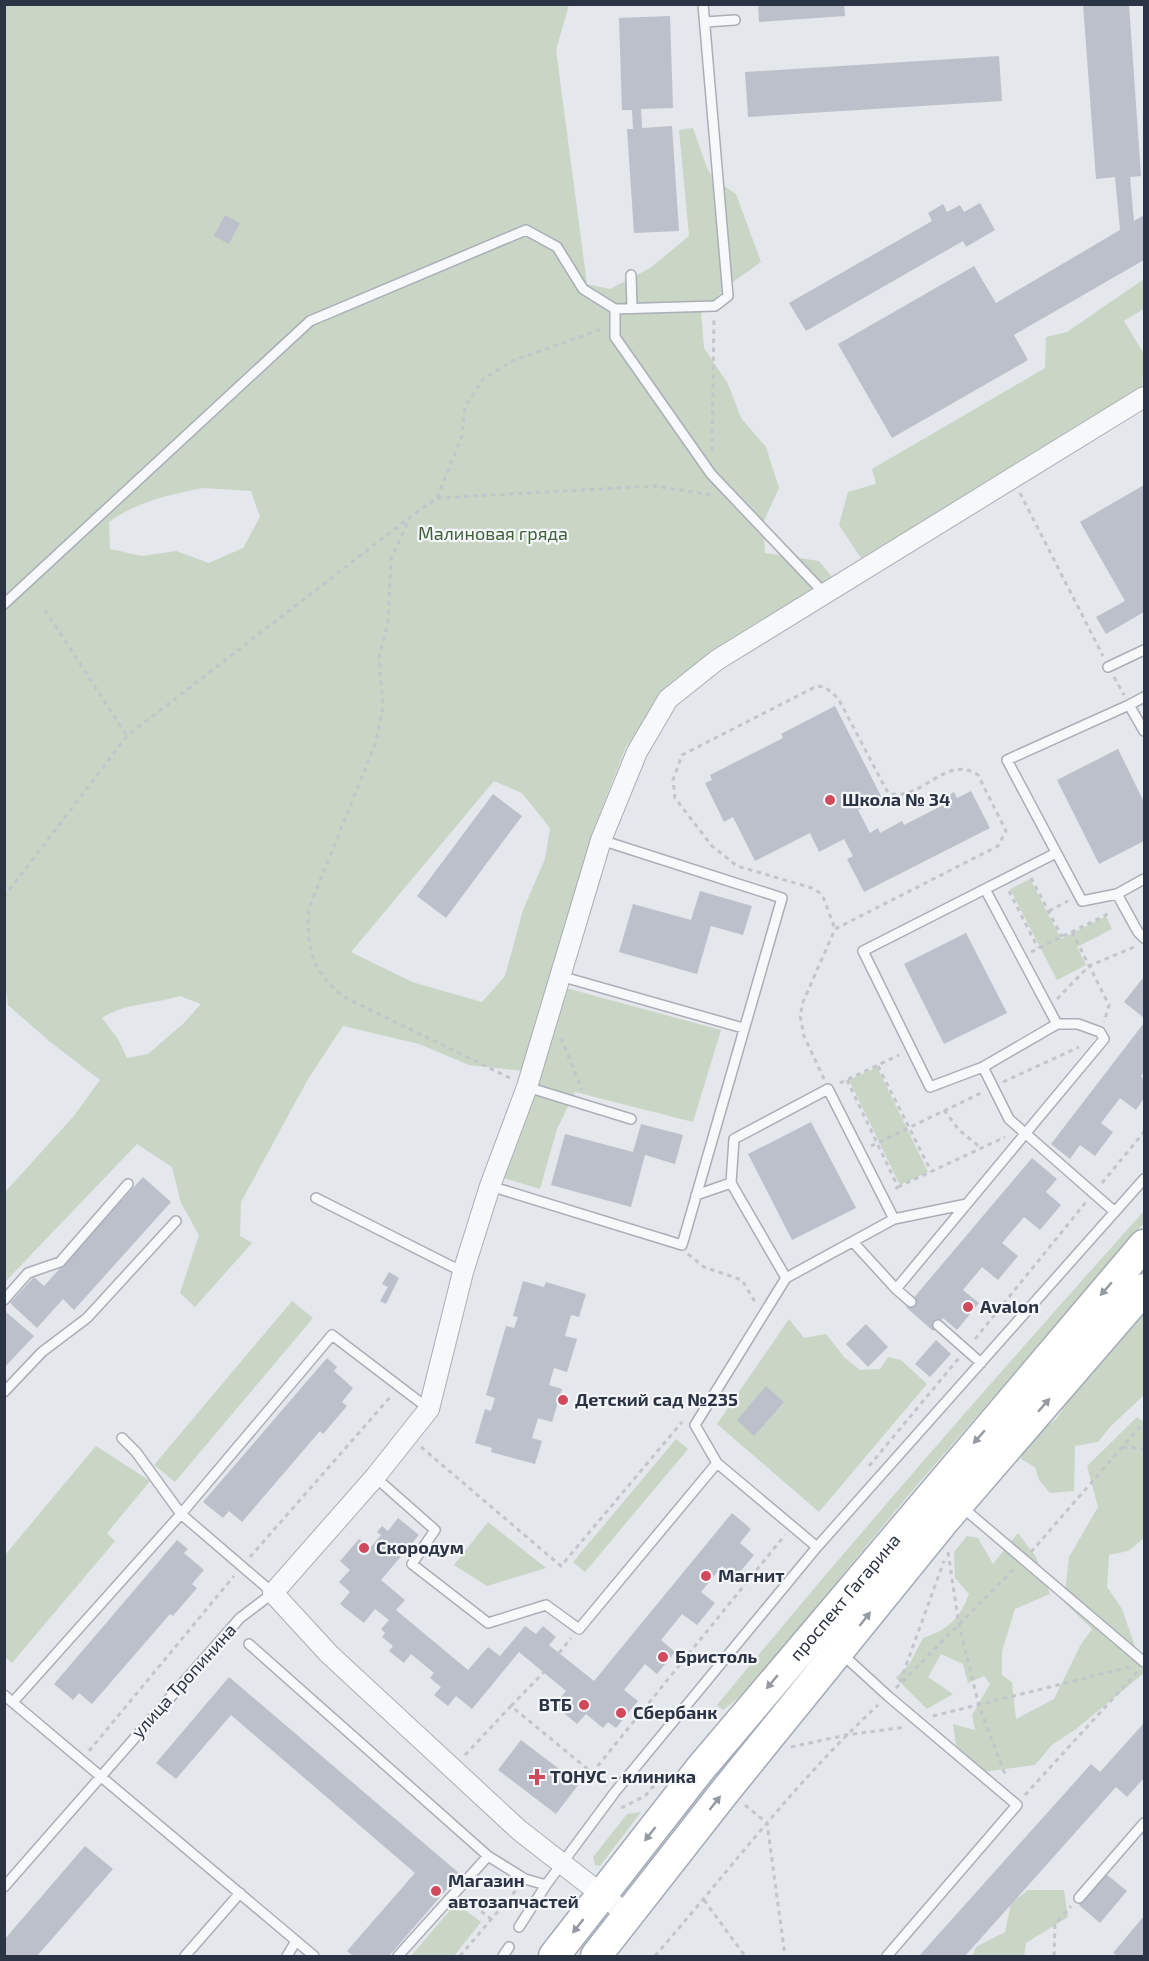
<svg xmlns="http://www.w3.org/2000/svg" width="1149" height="1961" font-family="'Exo 2',sans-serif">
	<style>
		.green { fill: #c9d6c5; fill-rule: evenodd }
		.building { fill: #bbc0ca }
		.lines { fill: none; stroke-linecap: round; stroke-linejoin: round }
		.service-casing { stroke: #a9aeb7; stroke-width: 12 }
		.minor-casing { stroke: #a9aeb7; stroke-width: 22 }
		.primary-casing { stroke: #a3abb8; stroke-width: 33 }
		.path { stroke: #c2c5cb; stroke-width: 3; stroke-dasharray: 4.5 4.5; stroke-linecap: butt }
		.service { stroke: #f7f8fa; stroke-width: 9 }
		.minor { stroke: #f7f8fa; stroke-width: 20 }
		.primary { stroke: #fff; stroke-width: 30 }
		.oneway { fill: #959aa2 }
		.poi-dot { fill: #d1495b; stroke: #f4f6f9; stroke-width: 2 }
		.labels { text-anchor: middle; stroke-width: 4.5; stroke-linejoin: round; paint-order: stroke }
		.park-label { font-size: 18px; fill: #3f6138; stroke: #f4f6f9 }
		.poi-label { font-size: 18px; font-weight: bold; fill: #2b3445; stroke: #f4f6f9; text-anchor: start }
		.street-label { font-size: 18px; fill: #2b3445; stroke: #f4f6f9 }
	</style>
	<rect width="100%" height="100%" fill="#e4e7ec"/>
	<path class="green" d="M 4,5 L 569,5 L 556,50 L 587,284 L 610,289 L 650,268 L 689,236 L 679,130 L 693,128 L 707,168 L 714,179 L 736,194 L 761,262 L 730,284 L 701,312 L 704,348 L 728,384 L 741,418 L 766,447 L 779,488 L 763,523 L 765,553 L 819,561 L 833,578 L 667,689 L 626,747 L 594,828 L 523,1071 L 469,1065 L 419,1044 L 343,1026 L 308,1079 L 241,1202 L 240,1236 L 252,1243 L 195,1307 L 180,1293 L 199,1235 L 181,1203 L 172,1167 L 137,1144 L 5,1282 L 5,1192 L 73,1117 L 100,1080 L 49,1041 L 8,1005 L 5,984 ZM 203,488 L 251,491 L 260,517 L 243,548 L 209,563 L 176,551 L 142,556 L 110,549 L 109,522 C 138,501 169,495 203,488 ZM 494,781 L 522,793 L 550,828 L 545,859 L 523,910 L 505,976 L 482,1002 L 412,982 L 351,952 ZM 180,996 L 201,1004 L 184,1023 L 148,1054 L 127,1058 L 118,1039 L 102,1018 C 125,1003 154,1004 180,996 Z
		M 1144,279 L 1144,309 L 1124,321 L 1144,354 L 1142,392 L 861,558 L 839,525 L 848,492 L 876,484 L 872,469 L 1045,368 L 1046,337 L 1067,332 Z
		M 1030,879 L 1061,939 L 1106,916 L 1112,929 L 1077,947 L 1086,965 L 1057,980 L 1010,889 Z
		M 566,988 L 721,1030 L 693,1122 L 575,1092 L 557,1129 L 540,1189 L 504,1178 L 540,1078 Z
		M 877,1067 L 928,1172 L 900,1185 L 849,1080 Z
		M 1144,1211 L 1144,1223 L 906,1498 L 746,1692 L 723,1710 L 717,1705 C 856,1536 999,1373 1144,1211 Z
		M 292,1301 L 313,1318 L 175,1482 L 154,1465 Z
		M 1144,1308 L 1144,1395 L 1110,1427 L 1098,1442 L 1075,1446 L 1074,1491 L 1050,1493 L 1039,1480 L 1035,1467 L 1021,1459 L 1025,1445 L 1057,1418 L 1082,1381 Z
		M 789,1319 L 804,1338 L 826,1334 L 844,1357 L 860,1370 L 880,1369 L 888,1357 L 901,1360 L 927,1384 L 819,1512 L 717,1424 Z
		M 1137,1417 L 1144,1422 L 1144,1538 L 1128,1551 L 1109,1555 L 1107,1587 L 1122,1609 L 1144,1673 L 1076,1729 L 1052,1745 L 1035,1765 L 983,1772 L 956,1745 L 953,1724 L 975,1730 L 972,1715 L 990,1684 L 984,1676 L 968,1683 L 963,1664 L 941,1654 L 928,1677 L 953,1694 L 927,1709 L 896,1678 L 910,1663 L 923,1638 C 948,1630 960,1618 969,1594 L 955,1578 L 954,1552 L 967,1536 L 978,1538 L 993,1564 L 1018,1533 L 1036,1557 L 1050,1594 L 1015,1609 L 1002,1651 L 1002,1675 L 1012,1682 L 1016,1719 L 1054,1699 L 1080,1646 L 1092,1629 L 1064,1602 L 1069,1557 L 1098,1507 L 1087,1466 Z
		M 676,1439 L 688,1449 L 585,1572 L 573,1562 Z
		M 96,1446 L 150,1481 L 107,1533 L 115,1541 L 12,1663 L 5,1657 L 5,1555 Z
		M 488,1522 L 546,1568 L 487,1586 L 454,1565 Z
		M 641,1812 L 600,1866 L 595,1865 L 593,1857 L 627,1814 Z
		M 1028,1890 L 1064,1890 L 1068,1917 L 1026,1943 L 1024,1956 L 972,1956 L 976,1947 L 1005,1932 L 1011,1903 Z
		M 456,1903 L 481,1922 L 454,1956 L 411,1956 Z"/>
	<path class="building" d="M 758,4 L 844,4 L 845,16 L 759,22 Z
		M 1083,4 L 1129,4 L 1141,176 L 1130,177 L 1134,221 L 1144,215 L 1144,260 L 1014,335 L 1028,360 L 892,438 L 838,344 L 974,266 L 996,303 L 1120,230 L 1115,177 L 1096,179 Z
		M 670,16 L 673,108 L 641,109 L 642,128 L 672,126 L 679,231 L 634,233 L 627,129 L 633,129 L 632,110 L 622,110 L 619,18 Z
		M 999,56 L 1002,101 L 748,117 L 745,72 Z
		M 980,203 L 995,230 L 966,247 L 963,241 L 806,331 L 789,303 L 932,221 L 928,213 L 943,204 L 947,212 L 960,205 L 964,212 Z
		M 225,215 L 240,223 L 229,244 L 214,236 Z
		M 1144,485 L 1144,612 L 1106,634 L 1096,617 L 1125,601 L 1080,522 Z
		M 835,706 L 882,798 L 858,810 L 870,833 L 878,828 L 880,833 L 902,821 L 904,825 L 949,802 L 946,797 L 954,792 L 957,798 L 971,791 L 990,828 L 864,892 L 847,859 L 853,856 L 844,839 L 819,852 L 810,833 L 755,861 L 733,817 L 724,822 L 705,783 L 712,780 L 710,775 L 783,738 L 781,734 Z
		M 1118,749 L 1144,802 L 1144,841 L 1099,864 L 1057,780 Z
		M 493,794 L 522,816 L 446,918 L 417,896 Z
		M 700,891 L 752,906 L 743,935 L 711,926 L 697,974 L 619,952 L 633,904 L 691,920 Z
		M 966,933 L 1007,1013 L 944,1044 L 904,964 Z
		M 1142,979 L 1144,981 L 1144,1018 L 1124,1002 Z
		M 1144,1023 L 1144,1072 L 1141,1076 L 1144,1079 L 1144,1098 L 1136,1110 L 1120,1098 L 1101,1123 L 1113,1132 L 1095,1156 L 1080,1145 L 1070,1159 L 1051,1144 Z
		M 811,1122 L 856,1208 L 792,1240 L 748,1154 Z
		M 641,1124 L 683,1135 L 675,1164 L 645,1155 L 631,1207 L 551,1185 L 565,1134 L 633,1152 Z
		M 1032,1158 L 1057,1179 L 1046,1192 L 1061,1205 L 1040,1230 L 1024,1217 L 1002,1243 L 1018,1256 L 998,1280 L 982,1267 L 963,1290 L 979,1303 L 957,1330 L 943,1318 L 933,1331 L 906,1307 Z
		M 143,1177 L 171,1202 L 74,1310 L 63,1299 L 37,1328 L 10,1303 L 34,1277 L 44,1286 Z
		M 389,1272 L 399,1278 L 386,1304 L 380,1301 L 388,1287 L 382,1284 Z
		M 523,1281 L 544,1287 L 546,1282 L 586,1294 L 579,1317 L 571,1315 L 565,1336 L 577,1339 L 567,1372 L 554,1368 L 549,1385 L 562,1389 L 552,1422 L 538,1418 L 532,1438 L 542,1441 L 535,1464 L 491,1452 L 492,1448 L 475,1443 L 485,1409 L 491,1411 L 495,1398 L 486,1395 L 506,1326 L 514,1328 L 518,1317 L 513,1316 Z
		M 6,1312 L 34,1336 L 4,1368 L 4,1314 Z
		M 866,1324 L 888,1347 L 868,1367 L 846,1344 Z
		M 936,1340 L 951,1354 L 930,1377 L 915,1364 Z
		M 327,1358 L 337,1367 L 334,1371 L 353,1388 L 342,1402 L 347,1406 L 323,1434 L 320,1431 L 242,1522 L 229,1511 L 223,1518 L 203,1502 Z
		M 766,1386 L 784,1402 L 754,1436 L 737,1420 Z
		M 732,1513 L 751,1529 L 740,1543 L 754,1555 L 736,1577 L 722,1566 L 701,1592 L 715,1603 L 697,1625 L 682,1614 L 661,1640 L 675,1652 L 657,1674 L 645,1664 L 624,1690 L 638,1701 L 616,1728 L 608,1722 L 603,1728 L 586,1714 L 577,1724 L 554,1705 L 566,1691 L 519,1652 L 472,1709 L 456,1696 L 448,1706 L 434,1695 L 441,1687 L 430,1678 L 434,1673 L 411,1654 L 404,1663 L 389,1651 L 393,1646 L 382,1637 L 385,1633 L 381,1629 L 389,1620 L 375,1609 L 364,1623 L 340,1604 L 350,1592 L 339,1582 L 350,1570 L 340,1561 L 359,1539 L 370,1548 L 381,1535 L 377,1532 L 382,1526 L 388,1531 L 398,1518 L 419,1535 L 381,1580 L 405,1600 L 396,1610 L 468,1670 L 488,1647 L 500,1656 L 525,1626 L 536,1634 L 543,1626 L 556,1637 L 549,1645 L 594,1681 Z
		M 177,1540 L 188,1549 L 184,1553 L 204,1570 L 192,1584 L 197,1588 L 173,1616 L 170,1614 L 92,1704 L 79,1693 L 73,1700 L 54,1684 Z
		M 229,1677 L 460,1874 L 389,1956 L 353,1956 L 347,1951 L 415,1873 L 231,1715 L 176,1779 L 156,1763 Z
		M 1144,1723 L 1144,1778 L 1127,1797 L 1116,1787 L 965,1956 L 919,1956 L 1091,1764 L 1100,1772 Z
		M 521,1740 L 579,1784 L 556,1814 L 498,1770 Z
		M 85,1846 L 113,1869 L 37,1956 L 4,1956 L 4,1940 Z
		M 1106,1874 L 1127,1891 L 1100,1923 L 1079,1905 Z
		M 1144,1916 L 1144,1956 L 1118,1956 L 1113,1953 Z"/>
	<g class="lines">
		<g class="service-casing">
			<path id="service" d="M 705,22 L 735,20
				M 631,275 L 632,308
				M 615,309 L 615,337 L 711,474 L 825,594
				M 4,604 L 310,321 L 526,230 L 557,247 L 583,289 L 615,309 L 715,306 L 728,296 L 703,4
				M 1108,667 L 1144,650
				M 1129,705 L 1144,697
				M 1144,731 L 1129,705 L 1007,760 L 1082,901 L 1117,894 L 1144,879
				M 985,889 L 1057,1024 L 983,1067 L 930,1087 L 863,951 Z
				M 985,889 L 1056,853
				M 1117,894 L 1138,932 L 1144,938
				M 560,976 L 743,1028
				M 983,1067 L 1009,1119 L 1115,1212
				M 527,1087 L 631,1119
				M 828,1089 L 894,1219 L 786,1278 L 731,1183 L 734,1139 Z
				M 490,1186 L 682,1245 L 782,898 L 601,840
				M 696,1195 L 731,1183
				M 316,1198 L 463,1272
				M 894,1219 L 967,1204
				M 853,1242 L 896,1289
				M 4,1300 L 28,1273 L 60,1262 L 128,1184
				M 911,1302 L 896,1289 L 1104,1039 L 1100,1032 L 1078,1024 L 1057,1024
				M 938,1325 L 981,1363
				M 4,1392 L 42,1352 L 87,1318 L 176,1221
				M 717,1463 L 695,1425 L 786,1278
				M 375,1477 L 435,1530 L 412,1564 L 488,1623 L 546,1605 L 579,1629 L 717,1463 L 817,1547
				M 962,1507 L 1144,1662
				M 249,1644 L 488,1856 L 525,1879 L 546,1885 L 615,1792 L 817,1547 L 1144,1179
				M 842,1654 L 888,1696 L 1017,1805 L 887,1956
				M 4,1695 L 314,1956
				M 13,1702 L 181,1514 L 332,1335 L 429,1409
				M 4,1887 L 240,1618 L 273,1593 L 181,1514 L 136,1452 L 122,1438
				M 1079,1898 L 1144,1823
				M 519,1927 L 546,1885
				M 185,1956 L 240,1893
				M 287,1956 L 296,1941
				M 398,1956 L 488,1856
				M 503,1956 L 509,1947"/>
		</g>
		<g class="minor-casing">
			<path id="minor" d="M 628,1915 L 519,1830 L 329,1654 L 273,1593 L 375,1477 L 429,1409 L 463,1272 L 490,1186 L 527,1087 L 601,840 L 637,752 L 668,699 L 717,660 L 1144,397"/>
		</g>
		<g class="primary-casing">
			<g id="primary">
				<path id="s1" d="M 554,1956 L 700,1769 L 1144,1245"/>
				<path d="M 596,1956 L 726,1790 L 943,1522 L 1144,1289"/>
			</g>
		</g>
		<path class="path" d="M 712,451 L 714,317
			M 1020,493 L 1103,656
			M 437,498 L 655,486 L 712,495
			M 45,610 L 127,736
			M 1114,677 L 1124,695
			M 1031,878 L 1062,937
			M 1009,891 L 1038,948
			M 4,897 L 127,736 L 409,518
			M 1049,911 L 1068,901
			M 1072,932 L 1109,1005 L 1104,1022
			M 1031,952 L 1112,912
			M 1057,999 L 1089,966 L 1134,947
			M 561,1038 L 582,1090
			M 878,1066 L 931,1171
			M 510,1078 L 346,998 C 312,973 306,949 309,908 L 376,742 L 383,706 L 379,658 L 388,622 L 391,559 L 410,517 L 437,498 L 462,436 L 465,407 L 483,379 L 512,361 L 602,329
			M 824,1079 L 804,1036 L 800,1016 L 803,1002 L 835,929 L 998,846 L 1006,831 L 978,775 C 946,753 921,803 888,793 L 838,698 L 825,687 L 817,686 L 682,755 L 673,780 L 675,798 L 712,846 L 737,866 L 812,888 L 820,893 L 824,899 L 835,929
			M 847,1080 L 898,1187 L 893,1190
			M 1003,1082 L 1079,1047
			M 840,1083 L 899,1055
			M 944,1110 L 959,1130 L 981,1148
			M 871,1146 L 981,1093
			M 1102,1183 L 1144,1132
			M 898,1187 L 1005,1137
			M 688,1254 L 704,1267 L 742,1280 L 755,1302
			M 975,1339 L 1086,1202
			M 421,1447 L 561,1566 L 682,1422
			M 1123,1447 L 1144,1449
			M 869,1466 L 959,1358
			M 948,1552 L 959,1625 L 979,1706 L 1006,1777
			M 1031,1552 L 1144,1422
			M 250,1557 L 392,1395
			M 559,1653 L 571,1638
			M 900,1682 L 944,1561
			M 896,1688 L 1014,1569
			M 511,1706 L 544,1672
			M 933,1716 L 1130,1667
			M 791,1747 L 846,1735 L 906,1727
			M 89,1751 L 234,1576
			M 465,1755 L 511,1706 L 607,1785
			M 592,1773 L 785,1535
			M 1025,1795 L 1138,1671
			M 745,1805 L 767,1823 L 785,1956
			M 621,1808 L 645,1796 L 664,1774
			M 467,1900 L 491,1919
			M 704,1900 L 745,1956
			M 460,1956 L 517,1889
			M 655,1956 C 728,1872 796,1781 878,1705
			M 1054,1956 L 1055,1924 L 1071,1906"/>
		<use href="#service" class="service"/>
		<use href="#minor" class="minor"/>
		<use href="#primary" class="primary"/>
	</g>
	<defs><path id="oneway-solid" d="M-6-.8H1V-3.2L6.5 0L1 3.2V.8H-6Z" transform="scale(1.5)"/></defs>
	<g class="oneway">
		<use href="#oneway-solid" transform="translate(1106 1289) rotate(131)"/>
		<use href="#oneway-solid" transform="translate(1044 1405) rotate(-49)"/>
		<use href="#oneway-solid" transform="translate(979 1437) rotate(131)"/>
		<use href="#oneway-solid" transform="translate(865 1619) rotate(-52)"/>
		<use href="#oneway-solid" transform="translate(772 1682) rotate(130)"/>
		<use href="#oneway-solid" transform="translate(715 1803) rotate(-52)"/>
		<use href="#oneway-solid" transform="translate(650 1834) rotate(128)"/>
		<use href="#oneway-solid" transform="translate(578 1926) rotate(128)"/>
	</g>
	<g class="poi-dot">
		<circle cx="830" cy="800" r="6"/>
		<circle cx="968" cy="1307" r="6"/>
		<circle cx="563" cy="1400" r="6"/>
		<circle cx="364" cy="1548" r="6"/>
		<circle cx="706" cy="1576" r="6"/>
		<circle cx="663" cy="1657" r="6"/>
		<circle cx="584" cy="1705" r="6"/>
		<circle cx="621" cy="1713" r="6"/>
		<path d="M534 1768h6v6h6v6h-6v6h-6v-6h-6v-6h6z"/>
		<circle cx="436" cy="1891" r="6"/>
	</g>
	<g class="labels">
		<g class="park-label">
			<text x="493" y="540">Малиновая гряда</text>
		</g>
		<g class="poi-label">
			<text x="842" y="806">Школа № 34</text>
			<text x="980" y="1313">Avalon</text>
			<text x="575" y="1406">Детский сад №235</text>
			<text x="376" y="1554">Скородум</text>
			<text x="718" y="1582">Магнит</text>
			<text x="675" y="1663">Бристоль</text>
			<text x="572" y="1711" text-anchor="end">ВТБ</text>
			<text x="633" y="1719">Сбербанк</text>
			<text x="550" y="1783">ТОНУС - клиника</text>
			<text x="448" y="1887">Магазин<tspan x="448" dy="21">автозапчастей</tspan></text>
		</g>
		<g class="street-label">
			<text dy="6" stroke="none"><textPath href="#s1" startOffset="462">проспект Гагарина</textPath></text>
			<text transform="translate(184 1681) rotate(-48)" y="6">улица Тропинина</text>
		</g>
	</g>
	<rect width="1149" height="1961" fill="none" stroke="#2b3445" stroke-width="12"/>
</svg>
